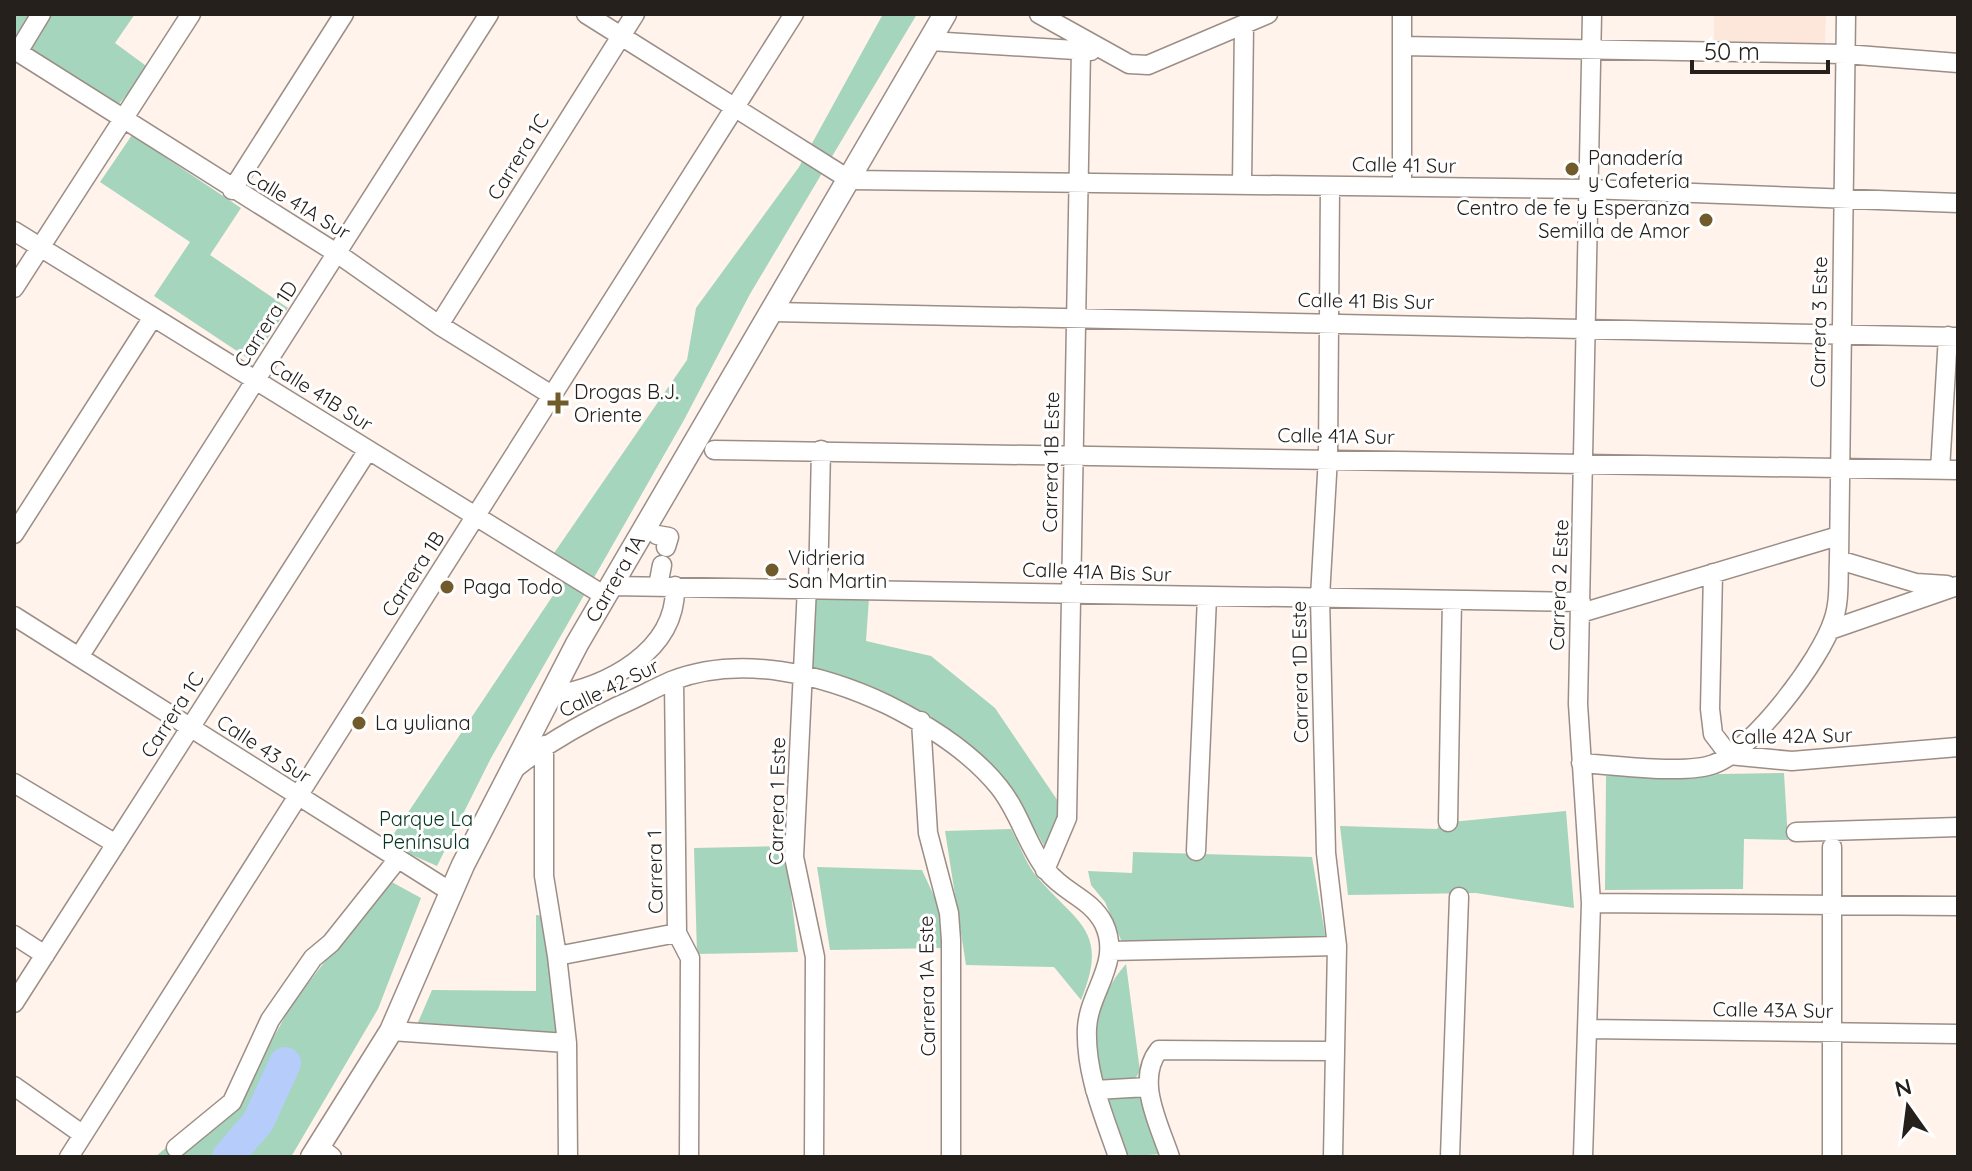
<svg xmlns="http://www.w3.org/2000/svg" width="1972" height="1171" font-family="Quicksand,sans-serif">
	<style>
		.built { fill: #fde7da }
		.green { fill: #a5d5bc }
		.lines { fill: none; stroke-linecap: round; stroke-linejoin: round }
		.river { stroke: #b6cdfb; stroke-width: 32 }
		.minor-casing { stroke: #9b8e86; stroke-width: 21 }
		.major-casing { stroke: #9b8e86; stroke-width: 25 }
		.minor { stroke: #fff; stroke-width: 18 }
		.major { stroke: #fff; stroke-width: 22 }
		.poi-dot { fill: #725b2b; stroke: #fff; stroke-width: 3 }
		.labels { text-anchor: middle; stroke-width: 6; stroke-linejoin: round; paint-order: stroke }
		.street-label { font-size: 20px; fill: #25201c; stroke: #fff }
		.poi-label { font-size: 20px; fill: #25201c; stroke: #fff; text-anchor: start }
		.park-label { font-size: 20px; fill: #043321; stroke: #fff }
	</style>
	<rect width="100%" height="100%" fill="#fff3ec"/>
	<path class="built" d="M 1714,14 L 1826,14 L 1825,45 L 1714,42 Z"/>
	<path class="green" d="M 14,14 L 135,14 L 115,43 L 149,68 L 118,105 L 14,41 Z
		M 883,14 L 917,14 L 750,294 L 684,420 L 491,758 L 437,866 L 387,844 L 570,570 L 552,556 L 687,360 L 696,308 L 799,167 Z
		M 132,135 L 241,208 L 210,255 L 288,308 L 252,361 L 154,296 L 190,242 L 100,182 Z
		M 813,597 L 869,598 L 866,641 L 931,656 L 995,708 L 1064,810 L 1046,849 C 985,741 926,703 809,666 Z
		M 1784,773 L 1788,840 L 1744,839 L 1743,889 L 1605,890 L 1606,776 Z
		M 1566,811 L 1574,908 L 1476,893 L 1348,895 L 1340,826 L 1437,829 L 1441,823 Z
		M 1011,829 C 1020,845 1025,863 1038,878 C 1079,925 1109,931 1081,1000 L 1054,967 L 966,965 L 945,831 Z
		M 785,846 L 798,952 L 697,954 L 694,848 Z
		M 1133,852 L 1312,857 L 1326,940 L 1124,947 L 1105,902 L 1091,885 L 1088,871 L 1132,873 Z
		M 817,867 L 922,870 L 940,909 L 943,948 L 830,950 Z
		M 388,880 L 421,898 L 378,1009 L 291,1157 L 155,1157 L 175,1140 L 236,1105 L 292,1004 Z
		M 536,915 L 545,916 L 556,1033 L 416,1027 L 432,990 L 536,991 Z
		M 1126,964 L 1140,1071 L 1135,1079 L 1098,1080 C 1088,1040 1098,995 1126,964 Z
		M 1143,1097 L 1161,1154 L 1123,1157 L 1104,1099 Z"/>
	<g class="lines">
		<path class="river" d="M 228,1157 L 258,1122 L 285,1063"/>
		<g class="minor-casing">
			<path id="minor" d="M 41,14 L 18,52 L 338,254 L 439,325 L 553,396
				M 586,14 L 850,180 L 1589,189 L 1958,203
				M 1039,14 L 1129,64 L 1148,65 L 1268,14
				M 930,41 L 1091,51
				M 1402,46 L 1845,54 L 1958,63
				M 1242,184 L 1244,25
				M 1330,186 L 1328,457 L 1320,597 L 1326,853 L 1337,946 L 1333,1157
				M 1402,187 L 1402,14
				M 232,190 L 344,14
				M 14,231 L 605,596
				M 14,288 L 191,14
				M 774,312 L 1958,337
				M 439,325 L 635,14
				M 714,450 L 1958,470
				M 1940,470 L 1948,336
				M 14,534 L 153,317
				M 657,535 L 669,537 L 666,547
				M 1839,560 L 1916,583 L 1947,585
				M 1713,573 L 1710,709 L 1713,734 L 1729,755
				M 611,586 L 1581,602
				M 658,586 L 662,565
				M 807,587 L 794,857 L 815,957 L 814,1157
				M 818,588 L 821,450
				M 1581,613 L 1838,536
				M 14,616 L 451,892
				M 1830,630 L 1957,586
				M 79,657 L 489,14
				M 674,680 L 677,933 L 690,958 L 689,1157
				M 550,696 C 606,687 677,652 675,586
				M 921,721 L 928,833 L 949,913 L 951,940 L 951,1157
				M 544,745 L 544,876 L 557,956 L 677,933
				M 1729,755 L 1792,761 L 1958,747
				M 1581,763 C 1613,765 1686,775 1714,764 C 1753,750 1821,659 1833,621 C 1840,602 1838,580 1839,560 L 1846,14
				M 513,770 C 545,744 579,725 616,707 C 635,699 653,689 671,681 C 741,654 823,674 888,705 C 928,725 971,752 999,787 C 1020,813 1027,846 1047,871 C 1064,893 1091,898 1104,924 C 1122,963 1089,991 1087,1028 C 1085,1073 1104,1116 1118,1157
				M 14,783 L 116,844
				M 1448,822 L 1452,600
				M 1796,832 L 1958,827
				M 1196,851 L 1207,597
				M 1045,870 L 1067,818 L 1081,50
				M 1591,903 L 1958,906
				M 14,935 L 45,955
				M 1110,951 L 1337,946
				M 557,956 L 567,1043 L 568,1157
				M 14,1003 L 368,450
				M 1587,1029 L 1958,1034
				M 391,1031 L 567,1043
				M 14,1086 L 82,1134
				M 1095,1090 L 1148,1087
				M 319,1147 L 332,1157
				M 176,1148 L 232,1102 L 270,1020 L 313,958 L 331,943 L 397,860
				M 69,1157 L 794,14
				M 1170,1157 C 1159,1124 1135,1080 1159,1050 L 1335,1051
				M 1450,1157 L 1459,897
				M 1583,1157 L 1591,903 L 1578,704 L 1592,14
				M 1832,1157 L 1832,847"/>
		</g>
		<g class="major-casing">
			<g id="major">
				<path id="s1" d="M 312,1157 L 391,1031 L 463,865 L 577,644 L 945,14"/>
			</g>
		</g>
		<use href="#minor" class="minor"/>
		<use href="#major" class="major"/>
	</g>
	<g class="poi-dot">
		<circle cx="1572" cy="169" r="8"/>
		<circle cx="1706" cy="220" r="8"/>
		<path d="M554 391h8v8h8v8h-8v8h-8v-8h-8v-8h8z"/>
		<circle cx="772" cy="570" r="8"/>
		<circle cx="447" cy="587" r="8"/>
		<circle cx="359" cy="723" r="8"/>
	</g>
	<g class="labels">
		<g class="street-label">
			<text transform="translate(518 157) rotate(-58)" y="7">Carrera 1C</text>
			<text transform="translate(1404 165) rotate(1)" y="7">Calle 41 Sur</text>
			<text transform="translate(298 204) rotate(31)" y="7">Calle 41A Sur</text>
			<text transform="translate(1366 301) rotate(1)" y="7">Calle 41 Bis Sur</text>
			<text transform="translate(1819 322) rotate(-89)" y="7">Carrera 3 Este</text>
			<text transform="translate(266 324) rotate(-57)" y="7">Carrera 1D</text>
			<text transform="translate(321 395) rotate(32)" y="7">Calle 41B Sur</text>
			<text transform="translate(1336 436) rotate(1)" y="7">Calle 41A Sur</text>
			<text transform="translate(1051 462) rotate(-89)" y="7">Carrera 1B Este</text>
			<text transform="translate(1097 572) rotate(2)" y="7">Calle 41A Bis Sur</text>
			<text transform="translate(413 574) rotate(-57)" y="7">Carrera 1B</text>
			<text dy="7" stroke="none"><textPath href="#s1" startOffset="654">Carrera 1A</textPath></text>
			<text transform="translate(1559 585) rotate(-88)" y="7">Carrera 2 Este</text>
			<text transform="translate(1300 672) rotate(-91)" y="7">Carrera 1D Este</text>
			<text transform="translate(609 688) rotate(-26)" y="7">Calle 42 Sur</text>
			<text transform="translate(172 715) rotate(-57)" y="7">Carrera 1C</text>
			<text transform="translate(1792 736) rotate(-1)" y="7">Calle 42A Sur</text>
			<text transform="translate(264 749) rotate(33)" y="7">Calle 43 Sur</text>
			<text transform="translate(777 801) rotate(-89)" y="7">Carrera 1 Este</text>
			<text transform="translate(655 872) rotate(-91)" y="7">Carrera 1</text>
			<text transform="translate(927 986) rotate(-91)" y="7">Carrera 1A Este</text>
			<text transform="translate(1773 1010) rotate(1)" y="7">Calle 43A Sur</text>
		</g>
		<g class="poi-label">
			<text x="1588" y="165">Panadería<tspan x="1588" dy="23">y Cafeteria</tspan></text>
			<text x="1690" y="215" text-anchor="end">Centro de fe y Esperanza<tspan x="1690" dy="23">Semilla de Amor</tspan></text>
			<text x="574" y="399">Drogas B.J.<tspan x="574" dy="23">Oriente</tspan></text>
			<text x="788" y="565">Vidrieria<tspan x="788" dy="23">San Martin</tspan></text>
			<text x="463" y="594">Paga Todo</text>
			<text x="375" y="730">La yuliana</text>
		</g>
		<g class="park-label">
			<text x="426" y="826">Parque La<tspan x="426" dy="23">Península</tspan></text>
		</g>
	</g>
	<rect width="1972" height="1171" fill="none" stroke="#25201c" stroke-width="32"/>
	<g transform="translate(1908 1107) rotate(346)" stroke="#ffffff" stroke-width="6" paint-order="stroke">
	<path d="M0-6L14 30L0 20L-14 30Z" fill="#25201c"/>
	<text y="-12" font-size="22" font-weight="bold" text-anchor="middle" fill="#25201c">N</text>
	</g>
	<path d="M1692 60v12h136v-12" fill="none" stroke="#25201c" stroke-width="4"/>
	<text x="1704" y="60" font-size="24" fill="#25201c" stroke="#ffffff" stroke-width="6" paint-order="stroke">50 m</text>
</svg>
